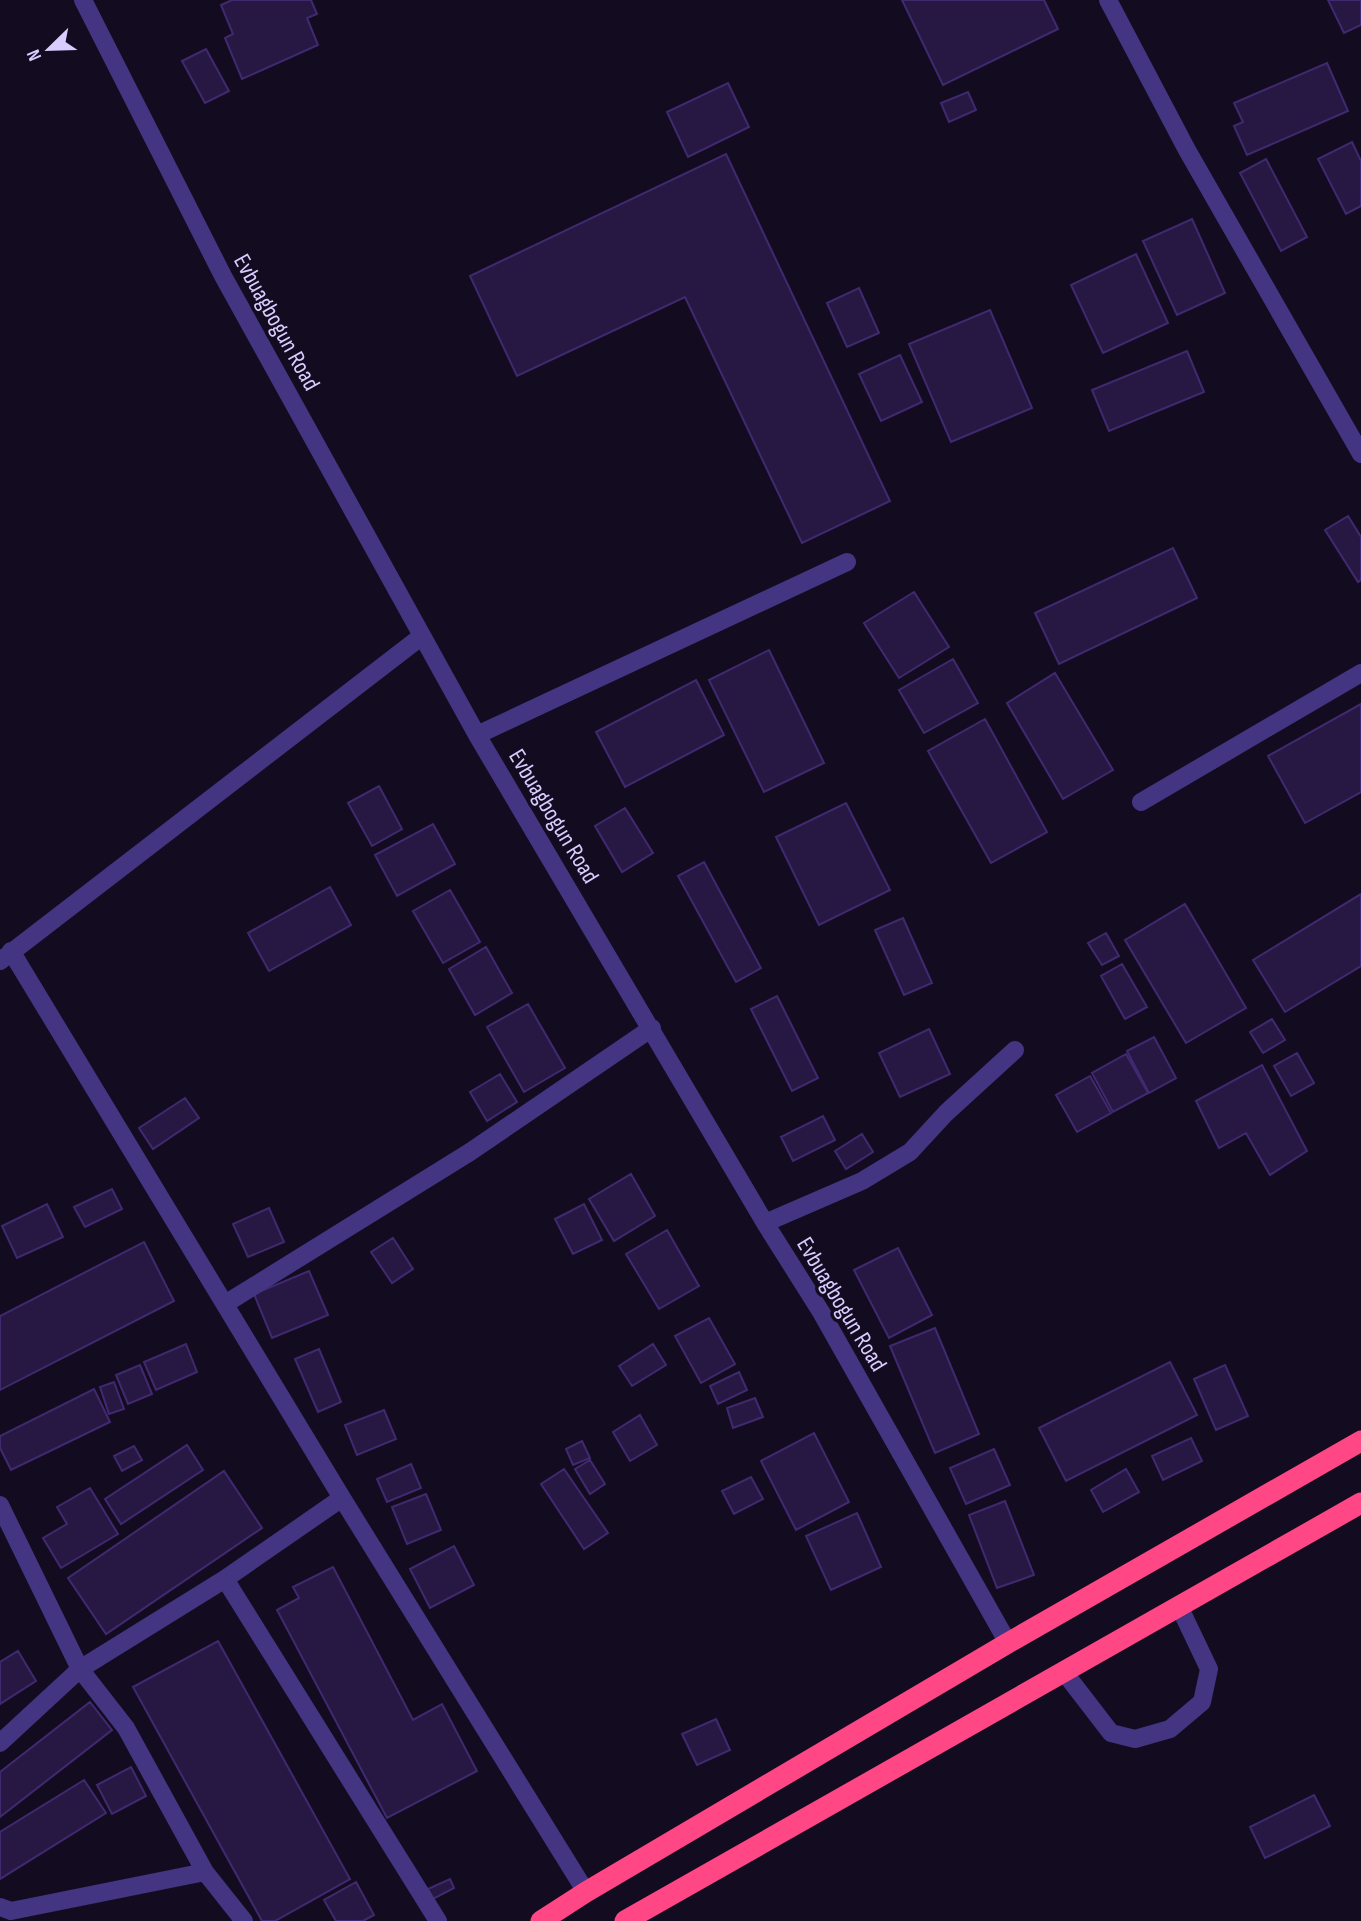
<svg xmlns="http://www.w3.org/2000/svg" width="1361" height="1921" font-family="'Sofia Sans Condensed',sans-serif">
	<style>
		.building { fill: #261843; stroke: #412970; stroke-width: 2 }
		.lines { fill: none; stroke-linecap: round; stroke-linejoin: round }
		.minor { stroke: #433582; stroke-width: 18 }
		.highway { stroke: #ff4785; stroke-width: 21 }
		.labels { text-anchor: middle; stroke-width: 7; stroke-linejoin: round; paint-order: stroke }
		.street-label { font-size: 24px; fill: #d9ccff; stroke: #130c21 }
	</style>
	<rect width="100%" height="100%" fill="#130c21"/>
	<path class="building" d="M 232,0 L 311,0 L 317,14 L 307,18 L 318,45 L 242,79 L 225,38 L 233,34 L 221,5 Z
		M 902,0 L 1044,0 L 1058,29 L 943,85 Z
		M 1328,0 L 1361,0 L 1361,25 L 1344,33 Z
		M 206,49 L 229,91 L 205,103 L 182,61 Z
		M 1327,63 L 1348,111 L 1247,155 L 1234,126 L 1243,122 L 1234,103 Z
		M 728,83 L 749,127 L 688,157 L 667,112 Z
		M 968,92 L 976,110 L 949,122 L 941,103 Z
		M 1352,142 L 1361,161 L 1361,206 L 1346,214 L 1318,159 Z
		M 726,154 L 890,501 L 802,543 L 685,297 L 517,376 L 470,276 Z
		M 1266,159 L 1307,237 L 1281,251 L 1240,173 Z
		M 1192,219 L 1225,293 L 1177,315 L 1143,241 Z
		M 1136,254 L 1168,323 L 1103,353 L 1071,285 Z
		M 859,288 L 879,333 L 847,347 L 827,303 Z
		M 990,310 L 1032,408 L 951,442 L 909,344 Z
		M 1187,351 L 1204,392 L 1109,431 L 1092,390 Z
		M 900,355 L 922,402 L 881,421 L 859,374 Z
		M 1348,516 L 1361,537 L 1361,580 L 1358,582 L 1325,530 Z
		M 1173,548 L 1197,598 L 1059,664 L 1035,613 Z
		M 914,592 L 949,647 L 899,678 L 864,623 Z
		M 769,650 L 824,763 L 764,792 L 709,680 Z
		M 953,659 L 978,703 L 924,733 L 899,690 Z
		M 1055,673 L 1113,770 L 1063,799 L 1007,703 Z
		M 696,680 L 724,735 L 625,787 L 596,732 Z
		M 1361,704 L 1361,792 L 1305,823 L 1268,756 Z
		M 985,719 L 1047,832 L 991,863 L 928,751 Z
		M 379,786 L 402,829 L 372,846 L 348,803 Z
		M 846,803 L 890,890 L 819,925 L 776,837 Z
		M 625,808 L 653,853 L 622,872 L 595,826 Z
		M 433,824 L 455,864 L 397,896 L 375,855 Z
		M 704,862 L 761,968 L 736,982 L 678,876 Z
		M 330,887 L 351,925 L 269,971 L 248,933 Z
		M 450,890 L 480,942 L 443,963 L 413,911 Z
		M 1361,894 L 1361,966 L 1285,1012 L 1253,960 Z
		M 1185,904 L 1246,1008 L 1186,1043 L 1125,940 Z
		M 903,918 L 932,983 L 904,995 L 875,930 Z
		M 1106,933 L 1119,956 L 1102,965 L 1088,943 Z
		M 486,947 L 512,993 L 475,1015 L 449,969 Z
		M 1122,964 L 1147,1007 L 1125,1019 L 1101,976 Z
		M 777,996 L 818,1078 L 792,1091 L 751,1009 Z
		M 528,1004 L 565,1068 L 524,1092 L 487,1027 Z
		M 1272,1019 L 1285,1040 L 1263,1053 L 1250,1032 Z
		M 929,1029 L 950,1074 L 900,1097 L 879,1053 Z
		M 1154,1037 L 1176,1078 L 1149,1093 L 1127,1051 Z
		M 1297,1053 L 1314,1083 L 1291,1096 L 1274,1066 Z
		M 1126,1054 L 1148,1093 L 1113,1112 L 1092,1073 Z
		M 1262,1065 L 1307,1151 L 1270,1175 L 1246,1133 L 1219,1148 L 1196,1101 Z
		M 500,1074 L 517,1102 L 487,1121 L 470,1092 Z
		M 1090,1076 L 1111,1113 L 1077,1132 L 1056,1095 Z
		M 185,1098 L 199,1118 L 153,1149 L 139,1128 Z
		M 823,1116 L 835,1140 L 793,1161 L 781,1137 Z
		M 862,1134 L 873,1152 L 846,1169 L 835,1151 Z
		M 631,1174 L 655,1216 L 614,1241 L 589,1199 Z
		M 112,1189 L 122,1209 L 85,1227 L 74,1207 Z
		M 47,1204 L 63,1237 L 17,1258 L 2,1226 Z
		M 584,1204 L 602,1240 L 573,1254 L 555,1219 Z
		M 269,1208 L 284,1242 L 248,1257 L 233,1224 Z
		M 667,1230 L 699,1286 L 659,1309 L 626,1254 Z
		M 393,1238 L 413,1269 L 392,1283 L 371,1252 Z
		M 144,1242 L 174,1301 L 0,1390 L 0,1316 Z
		M 898,1248 L 932,1315 L 889,1338 L 854,1270 Z
		M 309,1271 L 328,1315 L 272,1338 L 254,1294 Z
		M 709,1318 L 735,1364 L 701,1383 L 675,1336 Z
		M 935,1328 L 979,1434 L 935,1453 L 890,1346 Z
		M 186,1344 L 197,1372 L 156,1390 L 144,1362 Z
		M 653,1344 L 666,1365 L 632,1386 L 619,1366 Z
		M 319,1349 L 341,1402 L 318,1412 L 295,1359 Z
		M 1170,1362 L 1197,1415 L 1066,1481 L 1039,1428 Z
		M 140,1365 L 152,1394 L 128,1404 L 116,1375 Z
		M 1225,1365 L 1248,1416 L 1216,1430 L 1194,1379 Z
		M 739,1372 L 747,1390 L 718,1404 L 710,1386 Z
		M 114,1382 L 124,1409 L 109,1414 L 100,1387 Z
		M 94,1389 L 110,1422 L 11,1470 L 0,1448 L 0,1436 Z
		M 755,1398 L 763,1417 L 733,1428 L 727,1408 Z
		M 384,1410 L 396,1439 L 357,1455 L 345,1425 Z
		M 640,1415 L 657,1445 L 630,1461 L 613,1432 Z
		M 814,1433 L 849,1502 L 796,1530 L 761,1461 Z
		M 1191,1438 L 1202,1461 L 1163,1480 L 1152,1456 Z
		M 582,1441 L 590,1458 L 573,1465 L 566,1449 Z
		M 187,1445 L 203,1470 L 121,1524 L 105,1499 Z
		M 134,1446 L 142,1460 L 122,1471 L 114,1456 Z
		M 994,1449 L 1010,1485 L 966,1504 L 950,1468 Z
		M 590,1460 L 605,1484 L 590,1494 L 575,1469 Z
		M 411,1464 L 421,1488 L 387,1502 L 377,1479 Z
		M 564,1469 L 608,1533 L 584,1549 L 541,1484 Z
		M 1126,1469 L 1139,1492 L 1103,1512 L 1091,1490 Z
		M 224,1471 L 262,1528 L 106,1634 L 68,1578 Z
		M 751,1477 L 763,1499 L 734,1514 L 722,1491 Z
		M 90,1488 L 118,1534 L 61,1568 L 43,1538 L 67,1524 L 57,1507 Z
		M 426,1494 L 441,1530 L 407,1544 L 392,1507 Z
		M 1005,1501 L 1034,1575 L 997,1588 L 969,1515 Z
		M 857,1513 L 881,1567 L 831,1590 L 806,1536 Z
		M 454,1546 L 474,1585 L 430,1608 L 410,1569 Z
		M 333,1567 L 413,1720 L 442,1704 L 477,1771 L 387,1818 L 277,1610 L 299,1598 L 293,1587 Z
		M 218,1641 L 350,1879 L 275,1921 L 262,1921 L 133,1687 Z
		M 18,1651 L 36,1681 L 0,1704 L 0,1662 Z
		M 90,1702 L 112,1730 L 0,1817 L 0,1772 Z
		M 716,1719 L 730,1750 L 697,1765 L 682,1734 Z
		M 131,1767 L 146,1796 L 112,1814 L 97,1785 Z
		M 84,1780 L 106,1813 L 0,1879 L 0,1832 Z
		M 1314,1795 L 1330,1826 L 1265,1858 L 1250,1827 Z
		M 450,1879 L 454,1888 L 433,1899 L 428,1889 Z
		M 356,1882 L 374,1915 L 363,1921 L 336,1921 L 324,1900 Z"/>
	<g class="lines">
		<path class="minor" d="M 83,0 L 223,276 L 477,735 L 765,1223 L 821,1312 L 1008,1643
			M 1108,0 L 1187,150 L 1361,454
			M 477,735 L 847,562
			M 1141,802 L 1361,673
			M 11,951 L 342,1498 L 586,1892
			M 0,961 L 422,636
			M 765,1223 L 862,1181 L 910,1152 L 946,1113 L 1015,1050
			M 225,1304 L 470,1152 L 652,1028
			M 0,1505 L 80,1669 L 126,1728 L 205,1872 L 244,1921
			M 225,1579 L 438,1921
			M 1064,1672 L 1111,1733 L 1135,1739 L 1170,1729 L 1202,1702 L 1209,1669 L 1179,1606
			M 0,1743 L 80,1669 L 225,1579 L 342,1498
			M 0,1907 L 11,1911 L 205,1872"/>
		<path class="highway" d="M 541,1921 L 586,1892 L 1008,1643 L 1361,1441
			M 625,1921 L 1361,1503"/>
	</g>
	<g class="labels">
		<g class="street-label">
			<text transform="translate(277 322) rotate(61)" y="8">Evbuagbogun Road</text>
			<text transform="translate(554 816) rotate(59)" y="8">Evbuagbogun Road</text>
			<text transform="translate(842 1304) rotate(59)" y="8">Evbuagbogun Road</text>
		</g>
	</g>
	<g transform="translate(49 49) rotate(247)" stroke="#130c21" stroke-width="5" paint-order="stroke">
	<path d="M0-5L12 26L0 18L-12 26Z" fill="#d9ccff"/>
	<text y="-10" font-size="19" font-weight="bold" text-anchor="middle" fill="#d9ccff">N</text>
	</g>
</svg>
